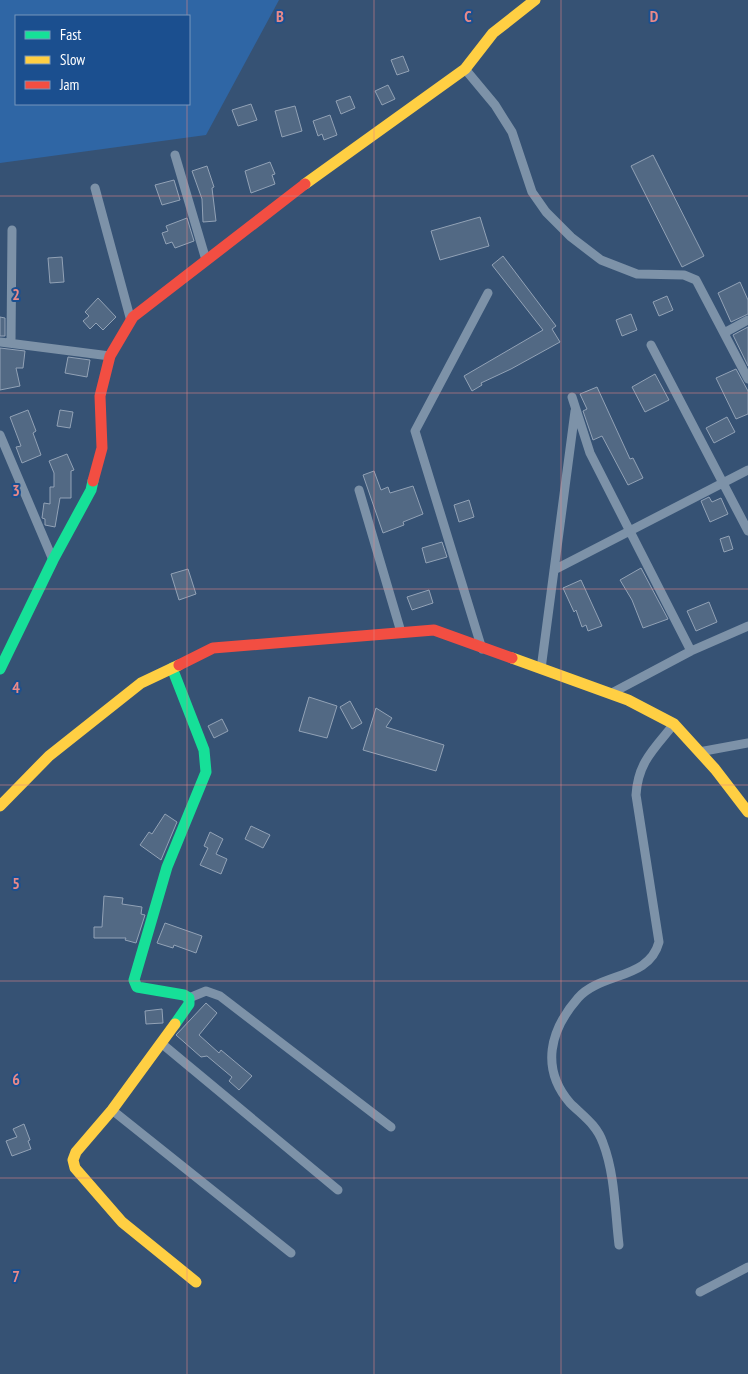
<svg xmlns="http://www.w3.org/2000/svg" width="748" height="1374" font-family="'PT Sans Narrow',sans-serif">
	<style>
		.green { fill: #2f66a5; fill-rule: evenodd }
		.building { fill: #526984; stroke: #92a2b6 }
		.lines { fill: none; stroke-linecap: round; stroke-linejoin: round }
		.street { stroke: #7d92a8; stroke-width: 9 }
		.fast { stroke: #16e098; stroke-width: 11 }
		.slow { stroke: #ffcf43; stroke-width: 11 }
		.jam { stroke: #f24e42; stroke-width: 11 }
		.grid { fill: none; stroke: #e88989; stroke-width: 1; stroke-opacity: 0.55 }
		.grid-label { font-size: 16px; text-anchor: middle; font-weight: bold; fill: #e88989; stroke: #1b4f8f; stroke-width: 4; stroke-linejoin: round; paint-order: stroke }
	</style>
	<rect width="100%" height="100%" fill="#365274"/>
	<path class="green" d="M 0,0 L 279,0 L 206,135 L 0,163 ZM 16,16 L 189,16 L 189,104 L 16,104 Z"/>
	<path class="building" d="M 403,56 L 409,71 L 397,75 L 391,60 Z
		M 388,85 L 395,99 L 382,105 L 375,91 Z
		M 350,96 L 355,108 L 341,114 L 336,101 Z
		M 251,104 L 257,120 L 238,126 L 232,110 Z
		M 295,106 L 302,131 L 282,137 L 275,111 Z
		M 330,115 L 337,135 L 324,140 L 322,134 L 318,136 L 313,121 Z
		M 653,155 L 704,256 L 682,267 L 631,166 Z
		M 270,162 L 275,174 L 272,175 L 275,184 L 251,193 L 245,171 Z
		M 207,166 L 214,187 L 212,188 L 216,221 L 203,222 L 202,199 L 192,171 Z
		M 174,180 L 180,200 L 162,205 L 155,185 Z
		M 480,217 L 489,246 L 440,260 L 431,231 Z
		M 187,218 L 194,241 L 175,248 L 172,242 L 166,244 L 162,233 L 168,231 L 166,226 Z
		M 503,256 L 556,326 L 552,329 L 560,342 L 511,369 L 481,383 L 482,385 L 472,391 L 464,376 L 543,330 L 492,265 Z
		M 62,257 L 64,282 L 50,283 L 48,258 Z
		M 740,282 L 748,300 L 748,314 L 731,322 L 718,293 Z
		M 667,296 L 673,310 L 659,316 L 653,302 Z
		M 98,298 L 116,317 L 103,330 L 96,323 L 90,329 L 83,321 L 89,316 L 85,312 Z
		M 631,314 L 637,330 L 622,336 L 616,320 Z
		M 0,317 L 5,318 L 5,336 L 0,336 Z
		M 748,327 L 748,366 L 733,335 Z
		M 0,348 L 25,351 L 23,368 L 16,368 L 20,386 L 0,390 Z
		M 68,357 L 90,360 L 87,377 L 65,373 Z
		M 736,369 L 748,391 L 748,414 L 736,419 L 716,378 Z
		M 655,374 L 669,400 L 645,412 L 632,387 Z
		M 597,387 L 630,459 L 633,458 L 643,478 L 628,485 L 602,436 L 593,440 L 583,411 L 587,409 L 580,394 Z
		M 28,410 L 36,431 L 33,433 L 41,455 L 22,463 L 16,447 L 21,446 L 10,417 Z
		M 60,410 L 73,412 L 70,428 L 57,426 Z
		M 727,417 L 735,432 L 714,443 L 706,428 Z
		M 67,454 L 74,470 L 71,471 L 71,498 L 60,498 L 55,527 L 45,525 L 45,519 L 42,518 L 44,503 L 50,504 L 50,487 L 54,487 L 54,473 L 49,461 Z
		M 374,471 L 381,490 L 388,487 L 390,493 L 413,486 L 423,514 L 403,522 L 404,525 L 383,533 L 363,475 Z
		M 709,497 L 712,502 L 721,498 L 728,514 L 710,522 L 701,501 Z
		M 469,500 L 474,517 L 459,522 L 454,505 Z
		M 729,536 L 733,549 L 724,552 L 720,539 Z
		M 442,542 L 447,557 L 426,563 L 422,548 Z
		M 641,568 L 668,619 L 643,628 L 632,600 L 620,580 Z
		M 188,569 L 196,594 L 179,600 L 171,574 Z
		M 581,580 L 602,626 L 588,631 L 586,625 L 582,627 L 576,610 L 574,612 L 563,588 Z
		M 429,590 L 433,603 L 412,610 L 407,597 Z
		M 709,602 L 717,622 L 696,631 L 687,611 Z
		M 309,697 L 337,706 L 327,738 L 299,731 Z
		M 350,701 L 362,723 L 352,729 L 340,707 Z
		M 376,708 L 392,718 L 386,727 L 444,745 L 436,771 L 363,750 Z
		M 222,719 L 228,731 L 214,738 L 208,726 Z
		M 165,814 L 177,822 L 161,860 L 140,845 L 149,832 L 152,834 Z
		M 251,826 L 270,835 L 263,848 L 245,839 Z
		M 210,832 L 223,839 L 216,854 L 227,859 L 221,874 L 200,865 L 208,848 L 204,846 Z
		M 104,896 L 123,898 L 122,904 L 142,907 L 141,914 L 145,915 L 136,943 L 125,940 L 126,938 L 94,938 L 94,927 L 102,927 Z
		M 165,923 L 202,936 L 196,953 L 174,945 L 173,948 L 157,943 Z
		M 206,1003 L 217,1013 L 199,1035 L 219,1053 L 221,1050 L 252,1076 L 239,1090 L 229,1081 L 232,1077 L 207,1056 L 201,1057 L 176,1035 Z
		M 162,1009 L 163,1023 L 146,1024 L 145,1011 Z
		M 24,1124 L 30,1140 L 28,1141 L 31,1149 L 12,1156 L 6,1141 L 17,1137 L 13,1129 Z"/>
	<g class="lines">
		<path class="street" d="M 465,69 L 495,105 L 512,132 L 532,192 L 546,212 L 571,237 L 601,260 L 637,274 L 684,275 L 696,280 L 748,379
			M 175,155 L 206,260
			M 95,188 L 131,321
			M 724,333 L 748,320
			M 0,342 L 110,356
			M 11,343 L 12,230
			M 651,345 L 748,531
			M 572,397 L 590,453 L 691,651
			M 0,435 L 53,560
			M 359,490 L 401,632
			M 554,570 L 748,470
			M 482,649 L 415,431 L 488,293
			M 541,669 L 575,411
			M 610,694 L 691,651 L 748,626
			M 699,752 L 748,743
			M 189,998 L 206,991 L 220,996 L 391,1127
			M 161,1043 L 338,1190
			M 112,1110 L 291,1253
			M 619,1245 C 615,1212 615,1174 603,1143 C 597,1125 583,1116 570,1103 C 540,1068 550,1030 578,998 C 601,972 649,980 659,942 L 636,795 C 638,762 654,749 674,724
			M 700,1292 L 748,1267"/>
		<path class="fast" d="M 172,668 L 204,750 L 206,772 L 167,867 L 134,980 L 137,987 L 184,995 L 189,998 L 189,1004 L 175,1024
			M 0,669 L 53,560 L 91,490 L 93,481"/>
		<path class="slow" d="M 305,184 L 465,69 L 493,33 L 535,0
			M 512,658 L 628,700 L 674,724 L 715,769 L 748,812
			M 0,806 L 49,756 L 141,683 L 179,665
			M 175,1024 L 112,1110 L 76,1152 L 73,1160 L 75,1168 L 122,1222 L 196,1282"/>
		<path class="jam" d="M 93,481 L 102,448 L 100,396 L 110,356 L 133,317 L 305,184
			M 179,665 L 213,648 L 434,630 L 512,658"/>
	</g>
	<path class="grid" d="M 187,0 L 187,16M 374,0 L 374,1374M 561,0 L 561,1374M 187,104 L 187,1374M 0,196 L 748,196M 0,393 L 748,393M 0,589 L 748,589M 0,785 L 748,785M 0,981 L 748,981M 0,1178 L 748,1178"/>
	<g class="grid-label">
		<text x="280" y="22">B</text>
		<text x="468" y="22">C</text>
		<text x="654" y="22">D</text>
		<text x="16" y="300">2</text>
		<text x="16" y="496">3</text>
		<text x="16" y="693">4</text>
		<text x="16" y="889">5</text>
		<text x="16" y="1085">6</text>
		<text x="16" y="1282">7</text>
	</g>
	<rect x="15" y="15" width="175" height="90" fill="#1b4f8f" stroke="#7695bc"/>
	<rect x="25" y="31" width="25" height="8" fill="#16e098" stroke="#7695bc"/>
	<text x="60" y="40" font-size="15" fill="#ffffff">Fast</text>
	<rect x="25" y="56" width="25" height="8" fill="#ffcf43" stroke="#7695bc"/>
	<text x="60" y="65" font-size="15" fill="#ffffff">Slow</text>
	<rect x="25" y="81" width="25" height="8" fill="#f24e42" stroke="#7695bc"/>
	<text x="60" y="90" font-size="15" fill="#ffffff">Jam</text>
</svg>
